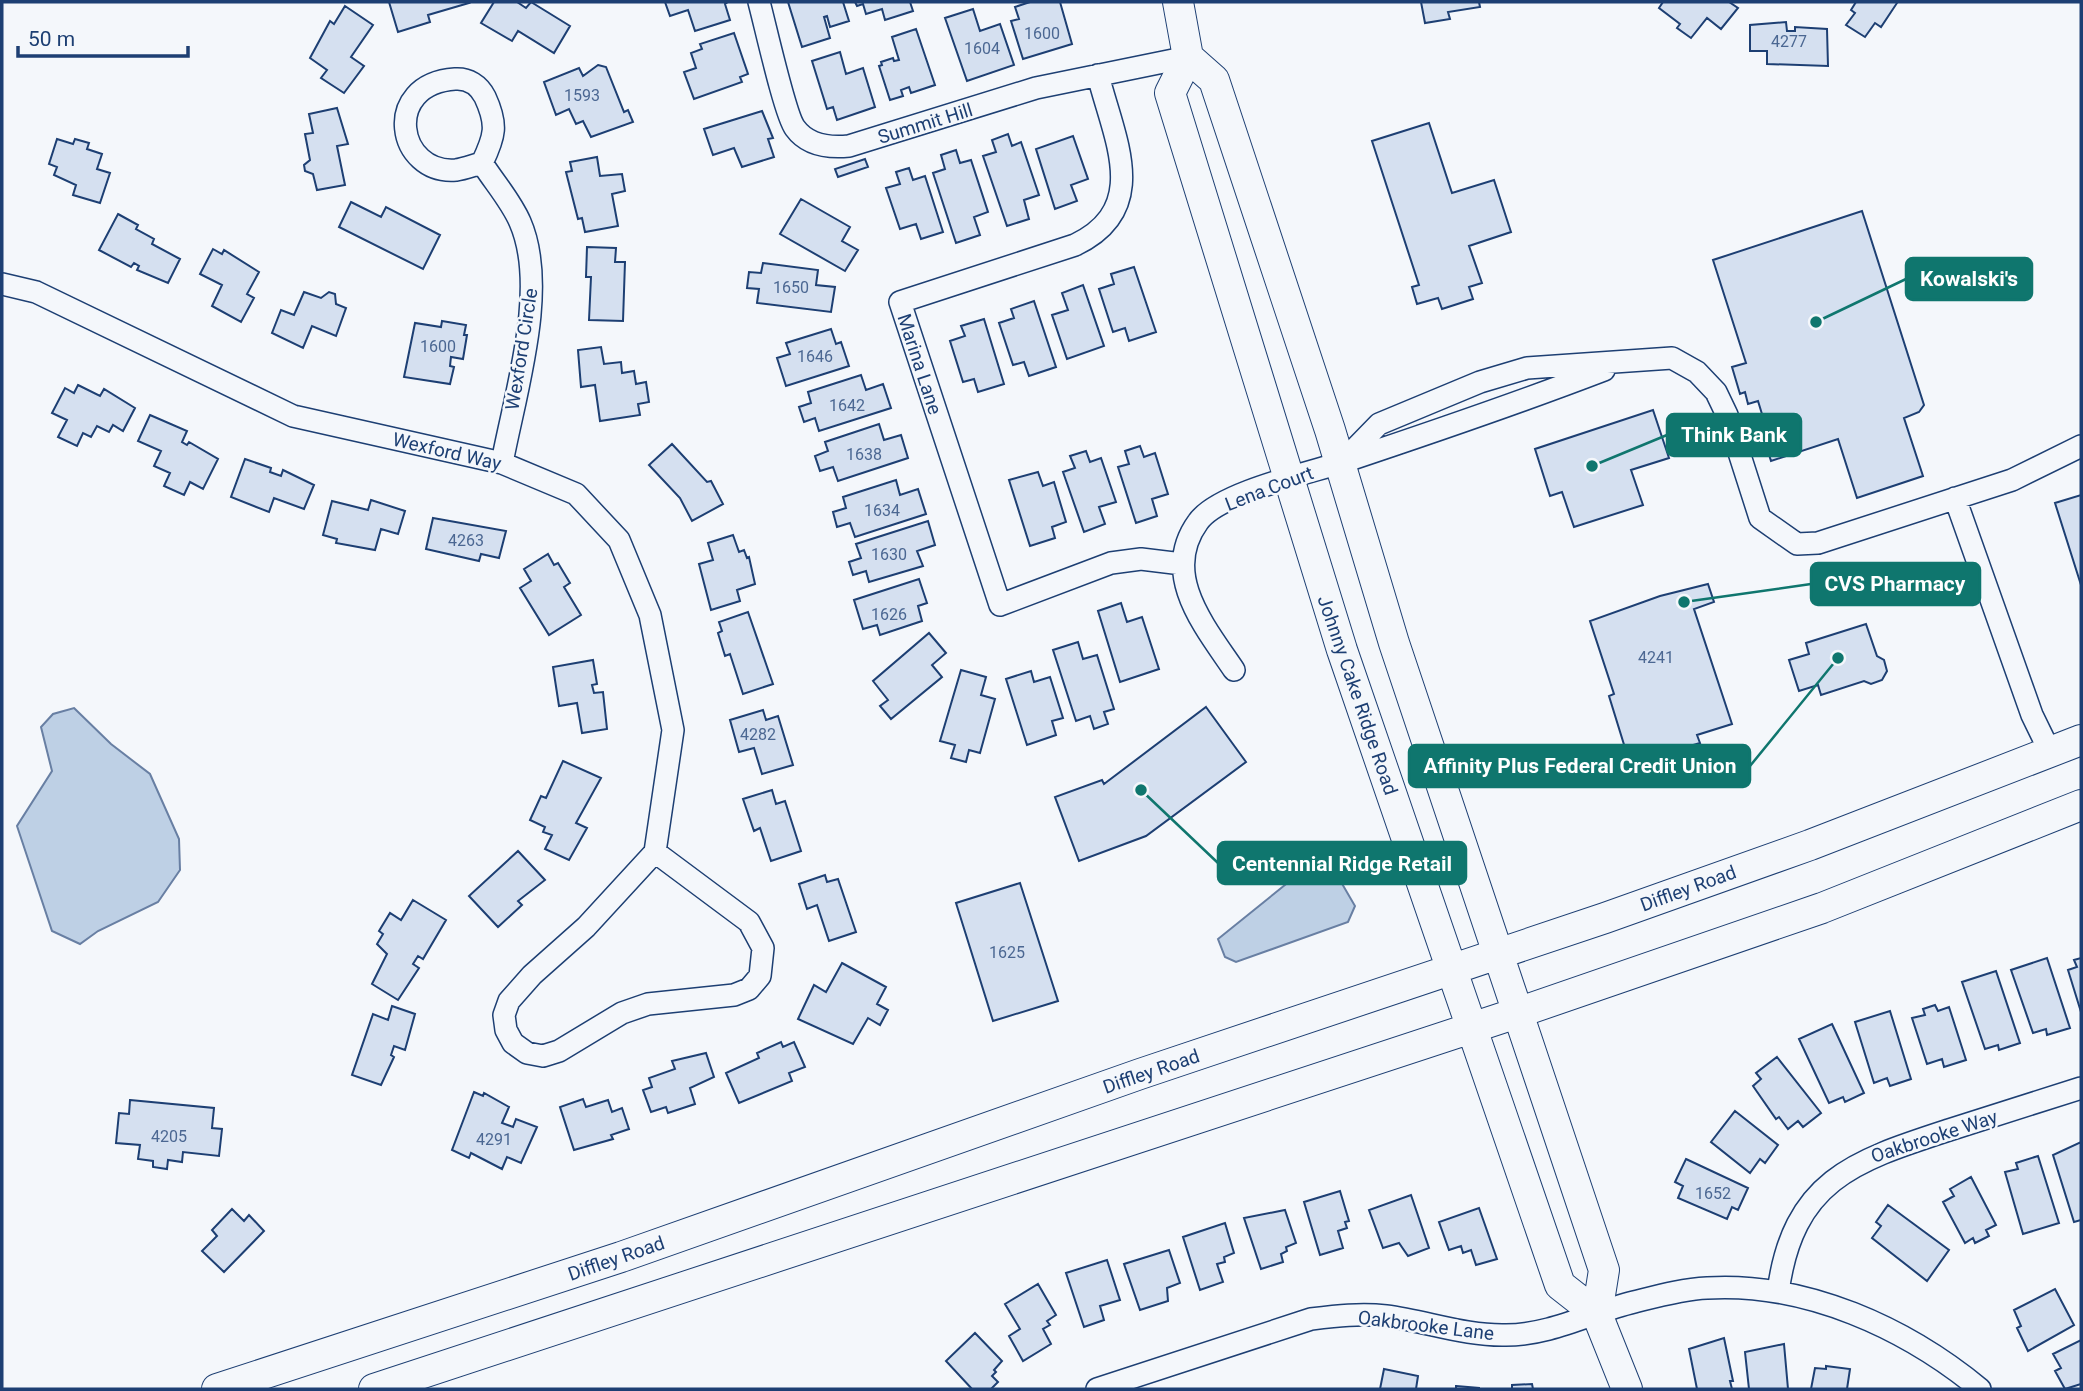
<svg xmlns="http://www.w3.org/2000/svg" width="2083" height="1391" font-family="Roboto,sans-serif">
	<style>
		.water { fill: #bed0e5; stroke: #687fa3; stroke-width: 2 }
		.building { fill: #d5e0f0; stroke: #1d3f73; stroke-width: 2 }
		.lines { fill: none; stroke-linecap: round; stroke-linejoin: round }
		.street-casing { stroke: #1d3f73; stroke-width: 24 }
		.secondary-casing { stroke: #1d3f73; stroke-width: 32 }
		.street { stroke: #f4f7fb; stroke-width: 21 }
		.secondary { stroke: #f4f7fb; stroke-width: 30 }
		.labels { text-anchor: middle; stroke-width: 5; stroke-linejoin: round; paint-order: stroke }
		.number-label { font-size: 16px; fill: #4b6792 }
		.street-label { font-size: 19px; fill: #1d3f73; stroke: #f4f7fb }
		.leader { fill: none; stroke: #0f766e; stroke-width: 2.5 }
		.callout-dot { fill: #0f766e; stroke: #f4f7fb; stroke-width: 2.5 }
		.callout { fill: #0f766e; stroke: #0f766e; stroke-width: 2.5 }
		.callout-label { font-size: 21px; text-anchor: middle; font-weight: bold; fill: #fff }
	</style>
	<rect width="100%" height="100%" fill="#f4f7fb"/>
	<path class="water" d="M 74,708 L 111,744 L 150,774 L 179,839 L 180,870 L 158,902 L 98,931 L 80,944 L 52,931 L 17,826 L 52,771 L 41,727 L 53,714 Z
		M 1330,863 L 1355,906 L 1348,922 L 1236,962 L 1225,957 L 1218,939 L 1311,864 Z"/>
	<path class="building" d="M 389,2 L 468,2 L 469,3 L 428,15 L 430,22 L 398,32 Z
		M 494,2 L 517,2 L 526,8 L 531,2 L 570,26 L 554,53 L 518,31 L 512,41 L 481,23 Z
		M 665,2 L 728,2 L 725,4 L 730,20 L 695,31 L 688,10 L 670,16 Z
		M 788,2 L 843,2 L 849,21 L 830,27 L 827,16 L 824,17 L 830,38 L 802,47 Z
		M 855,2 L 910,2 L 913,11 L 885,20 L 882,9 L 866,14 L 863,4 L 857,6 Z
		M 1060,2 L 1072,44 L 1023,59 L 1011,21 L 1019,19 L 1015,7 L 1030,2 Z
		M 1421,2 L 1479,2 L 1480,7 L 1448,12 L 1450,19 L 1425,23 Z
		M 1663,2 L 1729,2 L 1738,8 L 1721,29 L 1707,18 L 1691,38 L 1677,28 L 1680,24 L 1659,8 Z
		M 1856,2 L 1896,2 L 1897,3 L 1881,27 L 1875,23 L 1865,37 L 1846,25 L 1855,13 L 1851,10 Z
		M 345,6 L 373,25 L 351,57 L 364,66 L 344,93 L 321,78 L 327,70 L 310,58 L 330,21 L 334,24 Z
		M 973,9 L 980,31 L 1000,24 L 1014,65 L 967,81 L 945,18 Z
		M 1786,22 L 1787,31 L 1795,31 L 1795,27 L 1827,29 L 1828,66 L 1767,64 L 1767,51 L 1750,51 L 1750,25 Z
		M 916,29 L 935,85 L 911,93 L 909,87 L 901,90 L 903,96 L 890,100 L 879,66 L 882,65 L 881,62 L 893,58 L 894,61 L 899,60 L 892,37 Z
		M 734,33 L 748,74 L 740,77 L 742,82 L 694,99 L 684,72 L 696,68 L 691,53 L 702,49 L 700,44 Z
		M 840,52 L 846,74 L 863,68 L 875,107 L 837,120 L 833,107 L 827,109 L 812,61 Z
		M 598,65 L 606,67 L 624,112 L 628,110 L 633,122 L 591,137 L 583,121 L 576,124 L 569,109 L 556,115 L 544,82 L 579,68 L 583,76 Z
		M 337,108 L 348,144 L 337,146 L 345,185 L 317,190 L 313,174 L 305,171 L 304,165 L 310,160 L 305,134 L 313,133 L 309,114 Z
		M 762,111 L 773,138 L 768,139 L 774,157 L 742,167 L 734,148 L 713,155 L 704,129 Z
		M 1429,123 L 1452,193 L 1494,180 L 1511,232 L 1469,246 L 1482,283 L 1469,287 L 1473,299 L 1442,309 L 1438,298 L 1417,304 L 1412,287 L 1419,285 L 1372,141 Z
		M 1008,134 L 1012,146 L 1021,142 L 1039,195 L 1024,200 L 1029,219 L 1007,226 L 983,156 L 996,152 L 992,140 Z
		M 1073,136 L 1088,179 L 1071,185 L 1077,201 L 1055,209 L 1036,149 Z
		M 57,139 L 73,144 L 75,139 L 89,143 L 87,149 L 102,154 L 97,169 L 110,173 L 100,203 L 73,195 L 76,185 L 54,175 L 57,167 L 49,164 Z
		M 956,150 L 960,163 L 971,160 L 988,212 L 974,217 L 980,235 L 956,243 L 933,173 L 945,169 L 941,155 Z
		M 597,157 L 600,176 L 622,174 L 625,191 L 612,194 L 618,226 L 585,232 L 582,218 L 578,219 L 566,172 L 572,171 L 570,162 Z
		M 865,159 L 868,167 L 838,177 L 835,169 Z
		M 909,168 L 913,180 L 925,176 L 943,232 L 921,239 L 916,224 L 900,229 L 886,188 L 900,184 L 896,172 Z
		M 801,199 L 850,227 L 842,241 L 858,250 L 845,271 L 780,234 Z
		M 351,202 L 381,217 L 386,207 L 440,235 L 423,269 L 339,227 Z
		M 1862,211 L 1924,405 L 1919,412 L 1904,418 L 1923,476 L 1857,498 L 1838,439 L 1771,461 L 1760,426 L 1765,424 L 1758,401 L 1748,404 L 1745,392 L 1740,394 L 1732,367 L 1746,363 L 1713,260 Z
		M 118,214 L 138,225 L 136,229 L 154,239 L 152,244 L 180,259 L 168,283 L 137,270 L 139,266 L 134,263 L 131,267 L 99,250 Z
		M 587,247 L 616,248 L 615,262 L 625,262 L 623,321 L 589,320 L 591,277 L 586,277 Z
		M 213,249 L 222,254 L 224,250 L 259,272 L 247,294 L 254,298 L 241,322 L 212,306 L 222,285 L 200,274 Z
		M 763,263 L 818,270 L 816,285 L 835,287 L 831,312 L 757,303 L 759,289 L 747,288 L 749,272 L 761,273 Z
		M 1134,267 L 1156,332 L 1129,341 L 1125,328 L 1113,332 L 1099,289 L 1114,284 L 1111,274 Z
		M 1083,285 L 1104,346 L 1067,359 L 1052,315 L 1068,310 L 1062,293 Z
		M 304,292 L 321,298 L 329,292 L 335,294 L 336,304 L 346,308 L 336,336 L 312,326 L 303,348 L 272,333 L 281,310 L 294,315 Z
		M 1034,301 L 1056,367 L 1029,376 L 1024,362 L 1013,365 L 999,323 L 1014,318 L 1011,309 Z
		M 984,319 L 1004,384 L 978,392 L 974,379 L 963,382 L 950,341 L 965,336 L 961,326 Z
		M 442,321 L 466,325 L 464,335 L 467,335 L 463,359 L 451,357 L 450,366 L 454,367 L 450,384 L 404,377 L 415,323 L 441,327 Z
		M 831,329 L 836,344 L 841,342 L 849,366 L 786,386 L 777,358 L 790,354 L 786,343 Z
		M 601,347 L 604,364 L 621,362 L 622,373 L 634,371 L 636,384 L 646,382 L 649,402 L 638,404 L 640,415 L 600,421 L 595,385 L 581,387 L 578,350 Z
		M 861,375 L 866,390 L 883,384 L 891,408 L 819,431 L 815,418 L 804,422 L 799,407 L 811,403 L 808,392 Z
		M 78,385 L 100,396 L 104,389 L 135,408 L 123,431 L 113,425 L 109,432 L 97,426 L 91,437 L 83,433 L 77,446 L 58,437 L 67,420 L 52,413 L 65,388 L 74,393 Z
		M 1653,410 L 1669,458 L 1631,470 L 1643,505 L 1574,527 L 1562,492 L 1550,496 L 1535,449 Z
		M 150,415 L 187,431 L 182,442 L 187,445 L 189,442 L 218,459 L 203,489 L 190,482 L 184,495 L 164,486 L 170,473 L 154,466 L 161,451 L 138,441 Z
		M 879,424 L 884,440 L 901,435 L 908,458 L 838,481 L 833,467 L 820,471 L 815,456 L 828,451 L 825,442 Z
		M 672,444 L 707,482 L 711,481 L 723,504 L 692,521 L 680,498 L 649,465 Z
		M 1140,446 L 1144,457 L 1155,453 L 1168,494 L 1152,499 L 1157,516 L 1136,523 L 1118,467 L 1129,464 L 1125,451 Z
		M 1086,451 L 1090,462 L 1101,458 L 1116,502 L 1099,507 L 1105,524 L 1084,532 L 1063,472 L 1075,468 L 1070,456 Z
		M 245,459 L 271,468 L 270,472 L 281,476 L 283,470 L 314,485 L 304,509 L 274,498 L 269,512 L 231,497 Z
		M 1038,472 L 1043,486 L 1054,482 L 1066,522 L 1052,527 L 1055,538 L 1030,546 L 1009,480 Z
		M 896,480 L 900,495 L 918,489 L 926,514 L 855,537 L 850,523 L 837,527 L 833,512 L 846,508 L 843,497 Z
		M 2081,495 L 2081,585 L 2055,503 Z
		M 371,500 L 405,511 L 398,534 L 381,529 L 375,550 L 336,543 L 337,539 L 323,535 L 332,501 L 368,510 Z
		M 433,518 L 506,531 L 499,558 L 481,554 L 479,561 L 426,549 Z
		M 928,521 L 935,545 L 917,551 L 923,566 L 869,582 L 866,571 L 853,575 L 849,562 L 861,558 L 856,544 Z
		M 733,535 L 739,552 L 744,550 L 747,558 L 749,557 L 755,584 L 737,590 L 740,601 L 711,610 L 699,564 L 713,560 L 708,543 Z
		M 548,554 L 554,565 L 558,563 L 570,583 L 564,587 L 581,615 L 549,635 L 520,588 L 531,581 L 524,569 Z
		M 919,579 L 927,603 L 918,606 L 922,621 L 880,635 L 877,625 L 863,629 L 854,600 Z
		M 1708,584 L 1714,602 L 1694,609 L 1732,724 L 1697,735 L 1700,743 L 1646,759 L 1637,757 L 1626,751 L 1609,696 L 1614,694 L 1590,621 L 1660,596 Z
		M 1121,603 L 1127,622 L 1142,617 L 1159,669 L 1120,682 L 1098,611 Z
		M 748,612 L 773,684 L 743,694 L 730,654 L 725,656 L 718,633 L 722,631 L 719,622 Z
		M 1866,624 L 1877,656 L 1884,660 L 1887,671 L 1882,680 L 1871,684 L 1864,681 L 1821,695 L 1818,685 L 1799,691 L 1789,660 L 1809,654 L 1806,643 Z
		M 929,633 L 946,653 L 932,665 L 942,677 L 891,719 L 880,706 L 888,700 L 873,681 Z
		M 1078,642 L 1083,659 L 1097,655 L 1114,709 L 1104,712 L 1108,724 L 1094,729 L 1090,716 L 1076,721 L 1053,650 Z
		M 593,660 L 597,684 L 592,685 L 594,693 L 603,692 L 607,729 L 582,733 L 577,703 L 559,706 L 553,667 Z
		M 961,670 L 986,677 L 981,695 L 995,699 L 980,753 L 969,750 L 966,762 L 951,758 L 955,745 L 940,741 Z
		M 1031,671 L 1034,682 L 1050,677 L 1063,718 L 1052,721 L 1056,735 L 1027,745 L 1006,679 Z
		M 1206,707 L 1246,762 L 1146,836 L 1079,861 L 1055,797 L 1102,780 L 1104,784 Z
		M 763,710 L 766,720 L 778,716 L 793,765 L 762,774 L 754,748 L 739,752 L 730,720 Z
		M 563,761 L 601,778 L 576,823 L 587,828 L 569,860 L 545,849 L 552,835 L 543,832 L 545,827 L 530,820 L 541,796 L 546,798 Z
		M 772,790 L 776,804 L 785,801 L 801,851 L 771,861 L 760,828 L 754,831 L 743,799 Z
		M 518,851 L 545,880 L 518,901 L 522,905 L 498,927 L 469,896 Z
		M 825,875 L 827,882 L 838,879 L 856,932 L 829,941 L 817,905 L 807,909 L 799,884 Z
		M 1020,883 L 1058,1001 L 993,1021 L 956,903 Z
		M 413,900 L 446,920 L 423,959 L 418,956 L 413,964 L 419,968 L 398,1000 L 372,984 L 387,954 L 377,944 L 383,934 L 379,931 L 390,913 L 401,920 Z
		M 2047,958 L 2070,1028 L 2047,1035 L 2046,1029 L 2033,1033 L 2011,970 Z
		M 2081,958 L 2081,1012 L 2068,970 L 2077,967 L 2074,960 Z
		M 842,963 L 886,987 L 877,1004 L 888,1010 L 880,1025 L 868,1018 L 853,1044 L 798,1019 L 814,985 L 826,992 Z
		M 1996,971 L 2020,1043 L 1999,1050 L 1998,1045 L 1985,1049 L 1962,982 Z
		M 1935,1005 L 1938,1011 L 1949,1007 L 1966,1060 L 1944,1067 L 1942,1059 L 1927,1064 L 1912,1018 L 1925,1015 L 1923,1009 Z
		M 392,1006 L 415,1014 L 405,1050 L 394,1046 L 391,1055 L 394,1057 L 381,1085 L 352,1075 L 373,1014 L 388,1020 Z
		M 1890,1011 L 1911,1079 L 1890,1086 L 1887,1078 L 1874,1083 L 1855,1022 Z
		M 1832,1024 L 1864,1093 L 1845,1102 L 1843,1097 L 1829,1103 L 1799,1039 Z
		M 781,1042 L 783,1047 L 794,1042 L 805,1067 L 789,1073 L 792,1081 L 739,1103 L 726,1073 L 759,1058 L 757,1053 Z
		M 706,1053 L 714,1077 L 690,1088 L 695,1104 L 668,1113 L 666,1107 L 651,1112 L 643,1090 L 652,1087 L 649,1078 L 675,1069 L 672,1061 Z
		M 1777,1057 L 1821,1113 L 1803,1127 L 1798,1121 L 1788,1129 L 1779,1117 L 1776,1119 L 1753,1086 L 1761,1079 L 1756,1073 Z
		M 474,1092 L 483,1096 L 484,1093 L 509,1107 L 502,1123 L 513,1127 L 516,1119 L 537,1127 L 521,1163 L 507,1157 L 502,1169 L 471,1153 L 469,1158 L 452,1150 Z
		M 583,1099 L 586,1107 L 608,1100 L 612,1112 L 622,1108 L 629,1129 L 611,1135 L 613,1139 L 574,1150 L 560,1107 Z
		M 130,1100 L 214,1108 L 212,1128 L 222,1129 L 219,1156 L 183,1152 L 182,1162 L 168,1160 L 167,1169 L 153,1167 L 153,1161 L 138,1159 L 140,1145 L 116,1143 L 119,1113 L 129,1114 Z
		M 1735,1111 L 1778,1145 L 1765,1163 L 1760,1159 L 1750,1173 L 1711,1142 Z
		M 2081,1142 L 2081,1220 L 2074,1222 L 2053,1155 Z
		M 2038,1156 L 2059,1223 L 2023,1234 L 2005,1172 L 2018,1169 L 2016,1163 Z
		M 1686,1159 L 1748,1188 L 1738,1210 L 1732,1207 L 1727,1219 L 1678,1198 L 1683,1186 L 1675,1182 Z
		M 1971,1177 L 1996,1225 L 1986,1230 L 1989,1236 L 1975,1243 L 1973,1238 L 1965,1243 L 1943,1202 L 1954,1196 L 1950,1189 Z
		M 1340,1191 L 1349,1221 L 1345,1222 L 1347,1228 L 1338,1231 L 1343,1248 L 1320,1255 L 1304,1202 Z
		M 1411,1195 L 1429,1248 L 1408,1256 L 1399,1243 L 1383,1248 L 1369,1210 Z
		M 1888,1205 L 1949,1250 L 1927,1281 L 1872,1238 L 1881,1226 L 1876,1222 Z
		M 1479,1208 L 1497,1259 L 1476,1265 L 1471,1250 L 1463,1253 L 1461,1246 L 1449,1250 L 1439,1222 Z
		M 232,1209 L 244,1221 L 249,1215 L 264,1231 L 224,1272 L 202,1251 L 217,1236 L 212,1230 Z
		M 1285,1210 L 1296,1243 L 1286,1247 L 1287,1251 L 1281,1254 L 1283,1262 L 1261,1269 L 1244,1218 Z
		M 1225,1223 L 1234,1253 L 1224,1257 L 1225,1262 L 1217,1264 L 1223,1282 L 1200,1290 L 1183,1237 Z
		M 1169,1250 L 1180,1283 L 1167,1288 L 1168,1301 L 1140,1310 L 1124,1264 Z
		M 1107,1260 L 1120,1300 L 1100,1306 L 1104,1320 L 1084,1327 L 1066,1273 Z
		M 1038,1284 L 1056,1315 L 1047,1321 L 1050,1325 L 1043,1329 L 1051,1344 L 1023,1361 L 1009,1336 L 1020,1329 L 1005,1304 Z
		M 2055,1289 L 2074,1325 L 2028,1351 L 2017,1328 L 2021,1326 L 2014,1310 Z
		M 975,1333 L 1002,1361 L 994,1370 L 996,1372 L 992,1376 L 998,1382 L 991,1389 L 972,1389 L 946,1361 Z
		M 1724,1338 L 1733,1381 L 1730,1381 L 1732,1389 L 1697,1389 L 1689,1349 Z
		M 2081,1340 L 2081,1384 L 2065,1389 L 2055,1371 L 2061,1368 L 2053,1354 Z
		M 1784,1344 L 1788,1389 L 1749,1389 L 1745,1352 Z
		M 1826,1366 L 1850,1369 L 1847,1389 L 1811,1389 L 1815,1368 L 1826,1369 Z
		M 1384,1369 L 1418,1376 L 1416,1389 L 1380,1389 Z
		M 1532,1384 L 1533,1389 L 1512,1389 L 1512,1385 Z
		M 1456,1386 L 1479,1388 L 1479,1389 L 1456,1389 Z"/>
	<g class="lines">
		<g class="street-casing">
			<path id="street" d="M 759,2 C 765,24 785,115 795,128 C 808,146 829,148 849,146 L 1036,88 L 1188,57
				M 1098,75 C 1114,139 1152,208 1075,245 L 900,302 L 1000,605 L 1111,563 L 1141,559 L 1182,564
				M 482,163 C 474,165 464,169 456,170 C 397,175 381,84 455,79 C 468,78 479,85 485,97 C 498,125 495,136 482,163 C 494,182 511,201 520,222 C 549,288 515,393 502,463
				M 2,284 L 36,292 L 293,416 L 502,463 L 576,494 L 619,540 L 650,615 L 673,730 L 655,852 L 586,927 L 532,975 L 509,1001 L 504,1015 L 506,1030 L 513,1043 L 527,1053 L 543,1056 L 559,1051 L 622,1013 L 648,1004 L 734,995 L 749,989 L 760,976 L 763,948 L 749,922 L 655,852
				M 1341,463 L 1379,424 L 1480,382 L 1527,368 L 1672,358 L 1697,372 L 1716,392 L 1727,415 L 1760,518 L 1797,544 L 1818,543 L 2012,480 L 2081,446
				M 1955,498 L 2032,715 L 2050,752
				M 1234,670 C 1205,627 1160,574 1198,522 C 1218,493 1309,473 1343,462 C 1430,433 1518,403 1604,370
				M 1778,1292 C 1793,1180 1854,1161 1949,1130 C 1993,1116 2037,1102 2081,1088
				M 1097,1389 L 1311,1319 C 1336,1316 1361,1313 1386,1316 C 1426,1321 1465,1336 1506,1335 C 1551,1335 1592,1312 1634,1302 C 1658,1296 1683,1289 1707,1288 C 1806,1282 1906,1328 1980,1389"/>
		</g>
		<g class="secondary-casing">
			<path id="secondary" d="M 1178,2 L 1188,57 L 1170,93 L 1342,650 L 1560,1285 L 1597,1314
				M 1188,57 L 1214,80 L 1330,430 L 1394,643 L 1604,1270 L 1597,1314 L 1627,1389
				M 217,1389 L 621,1257 L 1140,1074 L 1605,918 L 1810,845 L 2081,740
				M 374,1389 L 1517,1013 L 1822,908 L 2081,805"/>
		</g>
		<use href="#street" class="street"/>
		<use href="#secondary" class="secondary"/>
	</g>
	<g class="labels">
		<g class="number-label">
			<text x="1042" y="39">1600</text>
			<text x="1789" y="47">4277</text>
			<text x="982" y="54">1604</text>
			<text x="582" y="101">1593</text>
			<text x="791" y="293">1650</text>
			<text x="438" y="352">1600</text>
			<text x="815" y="362">1646</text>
			<text x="847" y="411">1642</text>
			<text x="864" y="460">1638</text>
			<text x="882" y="516">1634</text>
			<text x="466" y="546">4263</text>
			<text x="889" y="560">1630</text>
			<text x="889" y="620">1626</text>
			<text x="1656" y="663">4241</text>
			<text x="758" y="740">4282</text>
			<text x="1007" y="958">1625</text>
			<text x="169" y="1142">4205</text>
			<text x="494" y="1145">4291</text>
			<text x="1713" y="1199">1652</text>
		</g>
		<g class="street-label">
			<text transform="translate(925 123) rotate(-17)" y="7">Summit Hill</text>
			<text transform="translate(521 349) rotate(-81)" y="7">Wexford Circle</text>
			<text transform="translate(920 364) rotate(72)" y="7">Marina Lane</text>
			<text transform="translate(447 451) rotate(13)" y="7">Wexford Way</text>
			<text transform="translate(1269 488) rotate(-21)" y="7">Lena Court</text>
			<text transform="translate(1358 695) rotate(71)" y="7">Johnny Cake Ridge Road</text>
			<text transform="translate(1688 888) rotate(-20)" y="7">Diffley Road</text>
			<text transform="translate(1151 1071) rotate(-19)" y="7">Diffley Road</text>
			<text transform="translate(1934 1136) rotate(-18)" y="7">Oakbrooke Way</text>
			<text transform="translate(616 1258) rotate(-19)" y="7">Diffley Road</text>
			<text transform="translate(1426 1325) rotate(7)" y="7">Oakbrooke Lane</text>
		</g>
	</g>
	<path class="leader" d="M1816 322L1906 279M1592 466L1667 435M1684 602L1811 584M1838 658L1750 766M1141 790L1218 863"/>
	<g class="callout-dot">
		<circle cx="1816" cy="322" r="7"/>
		<circle cx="1592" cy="466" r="7"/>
		<circle cx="1684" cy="602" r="7"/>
		<circle cx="1838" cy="658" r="7"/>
		<circle cx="1141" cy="790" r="7"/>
	</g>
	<g class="callout">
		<rect x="1906" y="258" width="126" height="42" rx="7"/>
		<rect x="1667" y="414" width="134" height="42" rx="7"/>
		<rect x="1811" y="563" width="169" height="42" rx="7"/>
		<rect x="1409" y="745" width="341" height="42" rx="7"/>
		<rect x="1218" y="842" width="248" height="42" rx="7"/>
	</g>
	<g class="callout-label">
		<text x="1969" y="286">Kowalski's</text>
		<text x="1734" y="442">Think Bank</text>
		<text x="1895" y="591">CVS Pharmacy</text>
		<text x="1580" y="773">Affinity Plus Federal Credit Union</text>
		<text x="1342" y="871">Centennial Ridge Retail</text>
	</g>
	<rect width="2083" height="1391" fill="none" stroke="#1d3f73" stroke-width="7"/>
	<path d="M18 46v10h170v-10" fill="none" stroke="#1d3f73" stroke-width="3.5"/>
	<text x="28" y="46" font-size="21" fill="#1d3f73" stroke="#f4f7fb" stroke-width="5" paint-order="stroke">50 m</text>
</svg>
